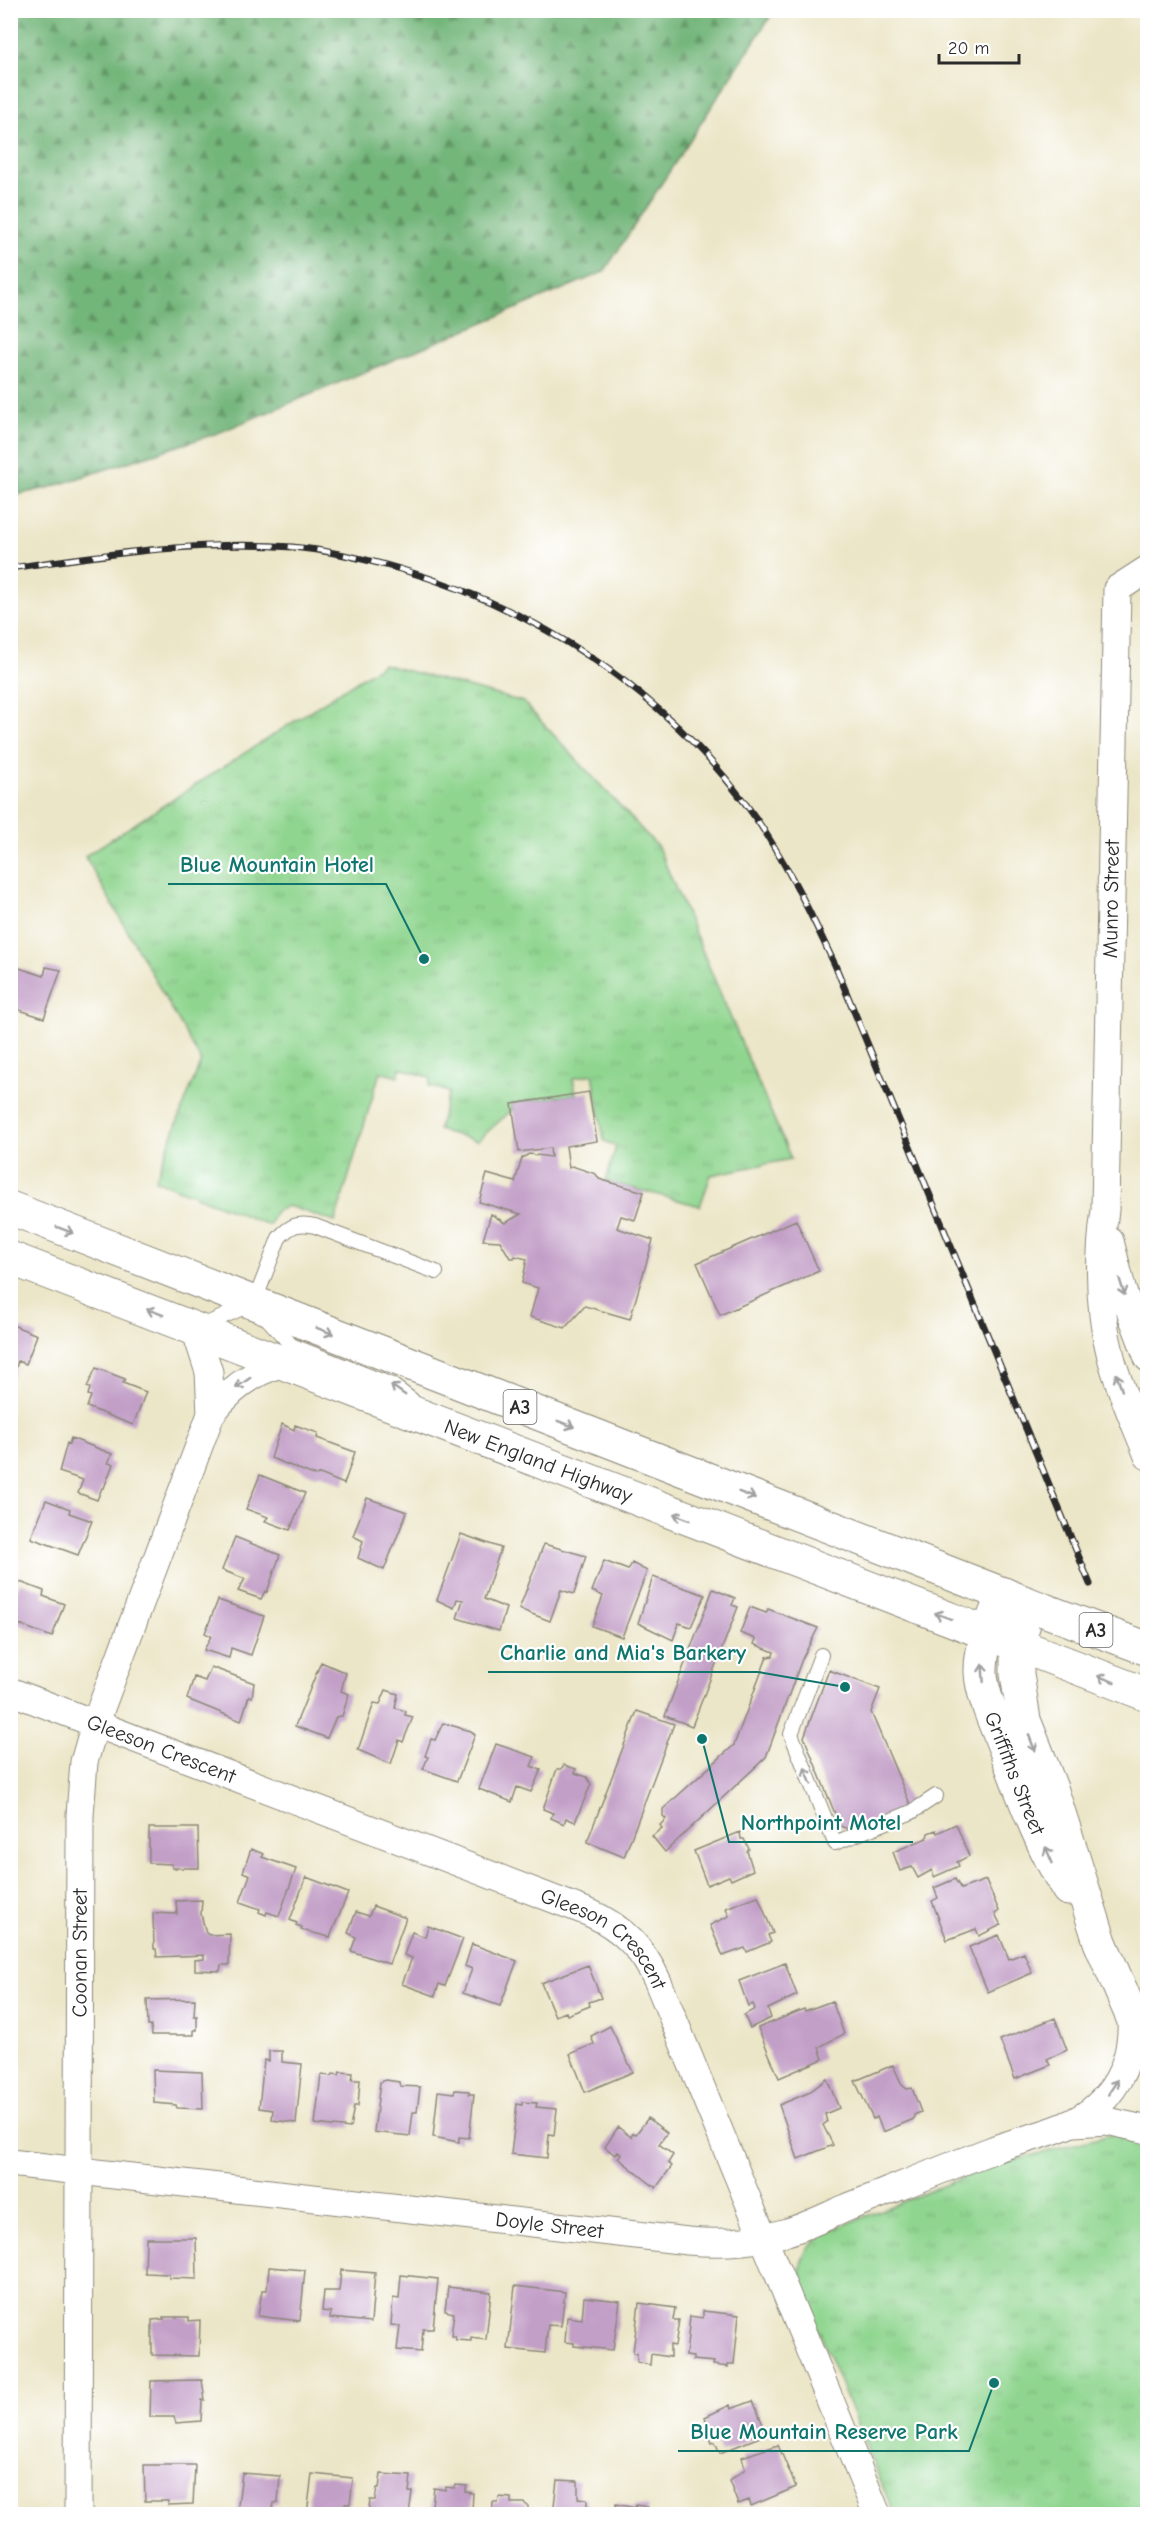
<svg xmlns="http://www.w3.org/2000/svg" width="1158" height="2525" font-family="'Comic Neue',sans-serif">
	<style>
		.grass { fill: url(#grass-tufts); stroke: #5d805d; stroke-width: 1.5 }
		.forest { fill: url(#forest-firs); stroke: #4f7052; stroke-width: 1.5 }
		.building { fill: #c29fc7 }
		.lines { fill: none; stroke-linecap: round; stroke-linejoin: round }
		.service-casing { stroke: #8c887a; stroke-width: 16 }
		.minor-casing { stroke: #8c887a; stroke-width: 29 }
		.secondary-casing { stroke: #8c887a; stroke-width: 35 }
		.trunk-casing { stroke: #8c887a; stroke-width: 35 }
		.service { stroke: #fff; stroke-width: 14 }
		.minor { stroke: #fff; stroke-width: 27 }
		.secondary { stroke: #fff; stroke-width: 33 }
		.trunk { stroke: #fff; stroke-width: 33 }
		.rail-casing { stroke: #2b2b2b; stroke-width: 7 }
		.rail { stroke: #fff; stroke-width: 4.5; stroke-dasharray: 14; stroke-linecap: butt }
		.trunk-bridge-casing { stroke: #8c887a; stroke-width: 35; stroke-linecap: butt }
		.trunk-bridge { stroke: #fff; stroke-width: 33 }
		.oneway { stroke: #a0a0a0 }
		.labels { text-anchor: middle; stroke-width: 4.5; stroke-linejoin: round; paint-order: stroke }
		.shield { fill: #fff; stroke: #6b6b6b; stroke-width: 1.5 }
		.shield-label { font-size: 20px; font-weight: bold; fill: #2b2b2b }
		.street-label { font-size: 21px; fill: #2b2b2b; stroke: #fff }
		.leader { fill: none; stroke: #0f766e; stroke-width: 2 }
		.callout-dot { fill: #0f766e; stroke: #fff; stroke-width: 2 }
		.callout-label { font-size: 22px; text-anchor: middle; font-weight: bold; fill: #0f766e; stroke: #fff; stroke-width: 4.5; stroke-linejoin: round; paint-order: stroke }
	</style>
	<defs>
		<pattern id="grass-tufts" width="24" height="20" patternUnits="userSpaceOnUse" patternTransform="scale(1.5)"><rect width="24" height="20" fill="#8fd58f"/><path d="M3 7l-1-3M5 7V3M7 7l1-3M15 17l-1-3M17 17v-4M19 17l1-3" fill="none" stroke="#7cb77c"/></pattern>
		<pattern id="forest-firs" width="22" height="20" patternUnits="userSpaceOnUse" patternTransform="scale(1.5)"><rect width="22" height="20" fill="#73b67a"/><path d="M5 1l3.5 6h-7zM16 11l3.5 6h-7z" fill="#5f9464"/></pattern>
	</defs>
	<rect width="100%" height="100%" fill="#fff"/>
	<filter id="ink" filterUnits="userSpaceOnUse"><feTurbulence type="fractalNoise" baseFrequency=".0167" numOctaves="2"/><feDisplacementMap in="SourceGraphic" scale="12" xChannelSelector="R" yChannelSelector="G"/><feConvolveMatrix kernelMatrix="1 2 1 2 8 2 1 2 1" color-interpolation-filters="sRGB"/></filter>
	<filter id="wash" filterUnits="userSpaceOnUse"><feTurbulence type="fractalNoise" baseFrequency=".008" numOctaves="4" result="noise"/><feDisplacementMap in="SourceGraphic" scale="24" xChannelSelector="R" yChannelSelector="G"/><feGaussianBlur stdDeviation="1.35" result="paint"/><feColorMatrix in="noise" values="0 0 0 0 0 0 0 0 0 0 0 0 0 0 0 0 0 1.4 0 .05"/><feComposite in="paint" operator="in"/></filter>
	<g filter="url(#wash)">
		<rect width="100%" height="100%" fill="#ece6c8"/>
		<path class="grass" d="M 383,664 L 523,702 L 658,847 L 791,1159 L 711,1175 L 700,1206 L 606,1181 L 616,1146 L 604,1141 L 593,1074 L 573,1078 L 576,1094 L 512,1104 L 512,1110 L 477,1141 L 438,1130 L 449,1092 L 429,1086 L 431,1078 L 400,1068 L 398,1077 L 380,1072 L 335,1222 L 288,1206 L 276,1211 L 269,1225 L 155,1180 L 201,1061 L 85,856 Z
			M 1114,2134 L 1136,2137 L 1147,2144 L 1147,2514 L 894,2514 L 803,2292 C 795,2266 804,2244 829,2231 L 992,2166 Z"/>
		<path class="forest" d="M 11,10 L 774,10 L 774,11 L 604,272 L 218,433 L 48,488 L 11,496 Z"/>
		<g id="blocks">
			<path class="building" d="M 10,965 L 44,976 L 46,967 L 61,970 L 44,1018 L 10,1007 Z
				M 589,1092 L 597,1141 L 566,1146 L 569,1168 L 572,1166 L 596,1174 L 599,1179 L 644,1192 L 635,1220 L 621,1216 L 617,1228 L 653,1240 L 630,1319 L 585,1306 L 565,1328 L 530,1317 L 538,1288 L 522,1283 L 527,1259 L 515,1256 L 514,1258 L 510,1258 L 500,1241 L 483,1240 L 491,1214 L 505,1223 L 521,1214 L 479,1202 L 487,1174 L 515,1182 L 522,1158 L 529,1154 L 551,1157 L 550,1148 L 519,1152 L 512,1104 Z
				M 796,1220 L 819,1271 L 720,1315 L 697,1263 Z
				M 10,1324 L 37,1335 L 26,1364 L 18,1361 L 11,1383 Z
				M 96,1368 L 125,1379 L 123,1383 L 146,1392 L 133,1425 L 87,1407 L 91,1396 L 88,1395 L 90,1388 L 87,1387 Z
				M 282,1424 L 294,1430 L 295,1425 L 318,1433 L 317,1438 L 355,1452 L 344,1484 L 320,1474 L 316,1476 L 271,1458 Z
				M 71,1438 L 112,1454 L 108,1463 L 113,1464 L 104,1488 L 102,1488 L 97,1500 L 78,1493 L 83,1480 L 59,1472 L 67,1443 L 69,1444 Z
				M 260,1475 L 305,1493 L 290,1530 L 265,1521 L 268,1517 L 246,1509 Z
				M 367,1498 L 407,1512 L 384,1570 L 358,1558 L 363,1541 L 353,1536 Z
				M 46,1500 L 70,1509 L 69,1513 L 92,1521 L 78,1555 L 31,1538 Z
				M 461,1534 L 501,1548 L 484,1599 L 506,1608 L 499,1631 L 457,1618 L 463,1600 L 457,1599 L 454,1608 L 437,1600 Z
				M 235,1537 L 280,1555 L 267,1592 L 265,1591 L 261,1599 L 238,1591 L 245,1579 L 222,1570 Z
				M 544,1544 L 586,1556 L 574,1594 L 561,1590 L 550,1621 L 519,1609 Z
				M 604,1561 L 628,1570 L 632,1563 L 647,1571 L 622,1637 L 592,1626 L 603,1596 L 592,1591 Z
				M 653,1577 L 705,1595 L 691,1627 L 679,1623 L 673,1640 L 638,1623 Z
				M 20,1582 L 44,1591 L 43,1596 L 64,1604 L 52,1637 L 10,1621 L 10,1607 Z
				M 713,1589 L 735,1598 L 732,1605 L 738,1607 L 692,1726 L 665,1716 Z
				M 218,1600 L 264,1616 L 251,1655 L 231,1648 L 229,1658 L 204,1650 L 211,1636 L 205,1633 Z
				M 750,1607 L 766,1613 L 768,1609 L 818,1628 L 802,1659 L 766,1757 L 665,1852 L 652,1836 L 662,1828 L 660,1825 L 666,1819 L 663,1816 L 663,1809 L 734,1745 L 767,1657 L 773,1656 L 774,1652 L 754,1644 L 756,1639 L 740,1633 Z
				M 321,1662 L 346,1673 L 341,1691 L 349,1694 L 342,1716 L 336,1717 L 327,1738 L 295,1726 Z
				M 211,1667 L 254,1683 L 252,1697 L 249,1696 L 241,1721 L 187,1699 L 194,1677 L 205,1681 Z
				M 829,1670 L 880,1689 L 871,1712 L 911,1806 L 850,1830 L 840,1826 L 804,1737 Z
				M 386,1690 L 398,1694 L 395,1708 L 406,1711 L 405,1715 L 413,1717 L 403,1742 L 399,1740 L 391,1764 L 358,1750 L 374,1703 L 380,1704 Z
				M 637,1711 L 674,1724 L 624,1857 L 587,1842 Z
				M 443,1723 L 471,1731 L 475,1735 L 457,1781 L 423,1769 L 428,1757 L 425,1756 L 431,1739 L 435,1740 Z
				M 496,1744 L 535,1757 L 531,1766 L 541,1770 L 531,1792 L 517,1787 L 512,1802 L 479,1789 Z
				M 564,1765 L 576,1769 L 575,1773 L 587,1777 L 591,1784 L 575,1822 L 566,1818 L 564,1824 L 551,1818 L 553,1813 L 543,1809 L 557,1769 L 561,1769 Z
				M 956,1824 L 969,1856 L 957,1862 L 959,1866 L 934,1877 L 932,1870 L 918,1878 L 912,1867 L 900,1871 L 893,1852 L 927,1838 L 928,1833 L 936,1830 L 937,1833 Z
				M 149,1828 L 198,1828 L 199,1868 L 172,1868 L 172,1864 L 149,1863 Z
				M 740,1832 L 741,1839 L 744,1839 L 749,1849 L 747,1851 L 753,1870 L 731,1880 L 729,1876 L 707,1885 L 694,1851 Z
				M 251,1849 L 264,1854 L 262,1857 L 296,1869 L 279,1916 L 267,1912 L 266,1915 L 259,1912 L 260,1909 L 240,1902 L 250,1875 L 243,1872 Z
				M 306,1877 L 348,1893 L 330,1937 L 301,1930 L 302,1927 L 296,1925 L 297,1923 L 290,1920 Z
				M 955,1879 L 961,1889 L 986,1880 L 999,1911 L 995,1914 L 1001,1925 L 979,1936 L 976,1929 L 947,1940 L 932,1901 L 938,1898 L 934,1888 Z
				M 758,1896 L 773,1933 L 768,1935 L 771,1942 L 747,1952 L 745,1948 L 723,1956 L 710,1925 L 729,1916 L 726,1908 Z
				M 202,1900 L 201,1914 L 206,1933 L 209,1935 L 230,1934 L 229,1965 L 221,1965 L 220,1971 L 195,1970 L 195,1960 L 204,1959 L 204,1955 L 157,1957 L 156,1949 L 154,1949 L 153,1913 L 177,1914 L 176,1901 Z
				M 373,1906 L 406,1918 L 389,1964 L 351,1951 L 356,1937 L 348,1933 L 356,1912 L 369,1916 Z
				M 428,1926 L 463,1939 L 445,1986 L 439,1984 L 435,1996 L 402,1984 L 412,1958 L 404,1955 L 412,1932 L 425,1937 Z
				M 999,1935 L 1009,1959 L 1024,1953 L 1032,1973 L 988,1992 L 969,1947 Z
				M 472,1944 L 517,1961 L 500,2006 L 463,1993 L 472,1969 L 465,1966 Z
				M 785,1963 L 797,1995 L 768,2009 L 771,2018 L 750,2028 L 744,2015 L 755,2009 L 753,2004 L 748,2006 L 739,1981 Z
				M 588,1965 L 601,1998 L 589,2002 L 590,2006 L 567,2015 L 566,2012 L 555,2016 L 541,1983 Z
				M 195,1999 L 194,2016 L 197,2016 L 197,2030 L 194,2030 L 194,2035 L 152,2035 L 151,2026 L 148,2026 L 147,2000 Z
				M 832,2001 L 844,2034 L 819,2047 L 823,2059 L 779,2078 L 758,2028 L 804,2009 L 805,2011 Z
				M 1055,2018 L 1067,2050 L 1047,2059 L 1050,2065 L 1015,2079 L 1000,2040 Z
				M 610,2026 L 633,2072 L 585,2092 L 570,2054 L 594,2044 L 591,2036 Z
				M 269,2051 L 282,2051 L 282,2062 L 302,2064 L 296,2123 L 272,2120 L 273,2110 L 259,2108 L 264,2060 L 269,2061 Z
				M 893,2065 L 902,2085 L 907,2089 L 912,2088 L 921,2112 L 914,2115 L 914,2119 L 883,2132 L 877,2117 L 873,2119 L 855,2081 Z
				M 153,2070 L 202,2072 L 203,2109 L 177,2108 L 176,2105 L 154,2103 Z
				M 340,2072 L 353,2073 L 352,2080 L 360,2080 L 358,2106 L 354,2106 L 350,2128 L 315,2124 L 321,2075 L 332,2076 L 333,2074 L 339,2075 Z
				M 827,2079 L 839,2108 L 825,2114 L 827,2122 L 823,2125 L 833,2145 L 798,2159 L 779,2105 L 808,2093 Z
				M 386,2080 L 399,2082 L 400,2086 L 420,2087 L 417,2112 L 413,2112 L 410,2136 L 374,2132 L 380,2082 Z
				M 455,2090 L 469,2091 L 469,2094 L 474,2094 L 469,2138 L 459,2137 L 459,2142 L 433,2137 L 438,2091 L 454,2093 Z
				M 522,2102 L 537,2103 L 536,2107 L 557,2109 L 554,2135 L 549,2134 L 547,2158 L 511,2154 L 517,2104 L 522,2105 Z
				M 648,2118 L 667,2133 L 659,2144 L 673,2155 L 668,2163 L 672,2166 L 656,2188 L 618,2158 L 621,2154 L 618,2152 L 615,2155 L 605,2147 L 618,2127 L 631,2137 L 633,2133 L 636,2134 Z
				M 146,2238 L 196,2238 L 197,2279 L 169,2278 L 169,2274 L 145,2273 Z
				M 269,2267 L 305,2270 L 300,2321 L 258,2316 L 262,2290 L 267,2290 Z
				M 341,2270 L 375,2273 L 371,2322 L 330,2318 L 331,2312 L 322,2311 L 324,2291 L 339,2291 Z
				M 401,2275 L 438,2279 L 433,2329 L 423,2329 L 421,2352 L 397,2350 L 400,2326 L 391,2325 L 393,2298 L 399,2299 Z
				M 515,2286 L 565,2292 L 561,2326 L 548,2325 L 545,2353 L 508,2349 Z
				M 448,2287 L 491,2292 L 486,2340 L 471,2338 L 471,2341 L 456,2340 L 455,2336 L 451,2336 L 454,2313 L 445,2311 Z
				M 584,2297 L 620,2301 L 613,2350 L 574,2346 L 574,2343 L 565,2342 L 567,2317 L 582,2319 Z
				M 639,2303 L 675,2308 L 673,2320 L 679,2320 L 675,2346 L 670,2345 L 670,2357 L 651,2354 L 650,2365 L 637,2362 L 637,2353 L 633,2353 Z
				M 703,2311 L 739,2315 L 734,2364 L 728,2364 L 728,2367 L 713,2365 L 714,2362 L 693,2360 L 693,2357 L 686,2356 L 690,2316 L 703,2318 Z
				M 163,2317 L 189,2317 L 189,2321 L 200,2320 L 199,2356 L 152,2355 L 152,2320 L 164,2319 Z
				M 202,2380 L 205,2400 L 202,2400 L 201,2421 L 176,2423 L 174,2417 L 150,2417 L 151,2381 Z
				M 753,2401 L 767,2434 L 720,2453 L 715,2442 L 712,2443 L 710,2438 L 707,2437 L 703,2426 L 707,2423 L 705,2417 L 730,2405 L 731,2409 Z
				M 778,2445 L 796,2487 L 751,2506 L 749,2500 L 738,2504 L 729,2481 L 745,2469 L 742,2457 Z
				M 144,2465 L 195,2465 L 193,2504 L 168,2505 L 168,2501 L 145,2501 Z
				M 242,2473 L 280,2476 L 278,2503 L 274,2503 L 272,2514 L 237,2514 Z
				M 312,2474 L 353,2478 L 350,2504 L 345,2504 L 344,2514 L 307,2514 Z
				M 381,2474 L 411,2476 L 409,2492 L 412,2492 L 409,2514 L 368,2514 L 370,2500 L 375,2500 L 377,2488 L 379,2488 Z
				M 557,2480 L 578,2481 L 578,2498 L 587,2499 L 587,2506 L 594,2507 L 594,2514 L 553,2514 Z
				M 455,2485 L 467,2486 L 465,2492 L 473,2493 L 472,2511 L 481,2511 L 481,2514 L 431,2514 L 434,2488 L 445,2490 L 446,2487 L 454,2488 Z
				M 499,2497 L 511,2498 L 511,2503 L 524,2503 L 528,2506 L 528,2514 L 492,2514 L 493,2502 L 498,2502 Z
				M 616,2504 L 635,2508 L 636,2505 L 648,2507 L 646,2514 L 615,2514 Z"/>
		</g>
	</g>
	<g filter="url(#ink)">
		<use href="#blocks" fill-opacity="0" stroke="#8c887a" stroke-width="1.5"/>
		<g class="lines">
			<g class="service-casing">
				<path id="service" d="M 254,1303 L 279,1238 C 290,1225 299,1222 315,1226 L 436,1272
					M 265,1316 L 291,1345 L 392,1385 L 412,1400
					M 200,1327 L 249,1305
					M 821,1655 L 791,1734 L 835,1843 L 912,1812 L 936,1796"/>
			</g>
			<g class="minor-casing">
				<g id="minor">
					<path d="M 1148,569 L 1117,589 L 1105,1210 C 1098,1260 1098,1308 1111,1357 C 1120,1391 1135,1423 1148,1456"/>
					<path d="M 1110,1241 L 1123,1292 L 1148,1358"/>
					<path d="M 195,1329 L 209,1372 L 211,1414"/>
					<path id="s1" d="M 10,1691 L 590,1913 C 623,1928 643,1949 658,1982 L 877,2514"/>
					<path d="M 1074,2123 L 1107,2121 L 1148,2130"/>
					<path id="s2" d="M 10,2163 L 688,2241 C 722,2244 755,2242 787,2232 C 808,2226 827,2216 846,2208 C 894,2189 942,2169 990,2151 C 1025,2137 1070,2132 1098,2105 C 1124,2081 1133,2049 1131,2015"/>
					<path id="s3" d="M 78,2514 L 80,1815 L 84,1762 L 95,1724 L 211,1414 C 230,1390 253,1371 284,1363"/>
				</g>
			</g>
			<g class="secondary-casing">
				<g id="secondary">
					<path id="s4" d="M 1004,1594 C 993,1619 980,1646 981,1673 C 982,1694 995,1723 1003,1743 C 1022,1792 1040,1844 1068,1889"/>
					<path d="M 1030,1605 L 1017,1645 L 1017,1674 L 1024,1720 L 1052,1791 L 1100,1942 L 1148,2053"/>
				</g>
			</g>
			<g class="trunk-casing">
				<g id="trunk">
					<path d="M 10,1208 L 1044,1610"/>
					<path id="s5" d="M 10,1258 L 1065,1663"/>
				</g>
			</g>
			<use href="#service" class="service"/>
			<use href="#minor" class="minor"/>
			<use href="#secondary" class="secondary"/>
			<use href="#trunk" class="trunk"/>
			<g class="rail-casing">
				<path id="rail" d="M 10,568 C 103,555 198,540 292,547 C 328,550 365,559 400,569 C 537,609 659,688 745,803 C 782,853 809,910 835,965 L 1090,1584"/>
			</g>
			<use href="#rail" class="rail"/>
			<g class="trunk-bridge-casing">
				<path id="trunk-bridge" d="M 1044,1610 L 1148,1649
					M 1065,1663 L 1148,1695"/>
			</g>
			<use href="#trunk-bridge" class="trunk-bridge"/>
		</g>
		<defs><path id="oneway-shaft" d="M-6 0H5M1.5-3L5.5 0L1.5 3" fill="none" stroke-width="1.6" stroke-linecap="round" stroke-linejoin="round" transform="scale(1.5)"/></defs>
		<g class="oneway">
			<use href="#oneway-shaft" transform="translate(65 1230) rotate(21)"/>
			<use href="#oneway-shaft" transform="translate(1122 1287) rotate(73)"/>
			<use href="#oneway-shaft" transform="translate(155 1312) rotate(-159)"/>
			<use href="#oneway-shaft" transform="translate(325 1331) rotate(21)"/>
			<use href="#oneway-shaft" transform="translate(1119 1382) rotate(-109)"/>
			<use href="#oneway-shaft" transform="translate(243 1383) rotate(145)"/>
			<use href="#oneway-shaft" transform="translate(398 1390) rotate(-145)"/>
			<use href="#oneway-shaft" transform="translate(566 1424) rotate(21)"/>
			<use href="#oneway-shaft" transform="translate(747 1495) rotate(21)"/>
			<use href="#oneway-shaft" transform="translate(682 1517) rotate(-159)"/>
			<use href="#oneway-shaft" transform="translate(943 1616) rotate(-159)"/>
			<use href="#oneway-shaft" transform="translate(983 1673) rotate(-94)"/>
			<use href="#oneway-shaft" transform="translate(1106 1679) rotate(-159)"/>
			<use href="#oneway-shaft" transform="translate(1032 1743) rotate(69)"/>
			<use href="#oneway-shaft" transform="translate(808 1776) rotate(-112)"/>
			<use href="#oneway-shaft" transform="translate(1049 1855) rotate(-113)"/>
			<use href="#oneway-shaft" transform="translate(1113 2087) rotate(-57)"/>
		</g>
	</g>
	<g class="labels">
		<g class="shield">
			<rect x="503.5" y="1390" width="33" height="34" rx="4.5"/>
			<rect x="1079.5" y="1613" width="33" height="34" rx="4.5"/>
		</g>
		<g class="shield-label">
			<text x="520" y="1414">A3</text>
			<text x="1096" y="1637">A3</text>
		</g>
		<g class="street-label">
			<text transform="translate(1111 899) rotate(-89)" y="7">Munro Street</text>
			<text dy="7" stroke="none"><textPath href="#s5" startOffset="566">New England Highway</textPath></text>
			<text dy="7" stroke="none"><textPath href="#s1" startOffset="162">Gleeson Crescent</textPath></text>
			<text dy="7" stroke="none"><textPath href="#s4" startOffset="189">Griffiths Street</textPath></text>
			<text dy="7" stroke="none"><textPath href="#s1" startOffset="648">Gleeson Crescent</textPath></text>
			<text dy="7" stroke="none"><textPath href="#s3" startOffset="561">Coonan Street</textPath></text>
			<text dy="7" stroke="none"><textPath href="#s2" startOffset="543">Doyle Street</textPath></text>
		</g>
	</g>
	<path class="leader" d="M424 959L386 884H168M845 1687L758 1672H488M702 1739L729 1842H913M994 2383L969 2451H678"/>
	<g class="callout-dot">
		<circle cx="424" cy="959" r="6"/>
		<circle cx="845" cy="1687" r="6"/>
		<circle cx="702" cy="1739" r="6"/>
		<circle cx="994" cy="2383" r="6"/>
	</g>
	<g class="callout-label">
		<text x="277" y="872">Blue Mountain Hotel</text>
		<text x="623" y="1660">Charlie and Mia's Barkery</text>
		<text x="821" y="1830">Northpoint Motel</text>
		<text x="824" y="2439">Blue Mountain Reserve Park</text>
	</g>
	<rect width="1158" height="2525" fill="none" stroke="#fff" stroke-width="36"/>
	<path d="M939 54v9h80v-9" fill="none" stroke="#2b2b2b" stroke-width="3"/>
	<text x="948" y="54" font-size="18" fill="#2b2b2b" stroke="#ffffff" stroke-width="4.5" paint-order="stroke">20 m</text>
</svg>
